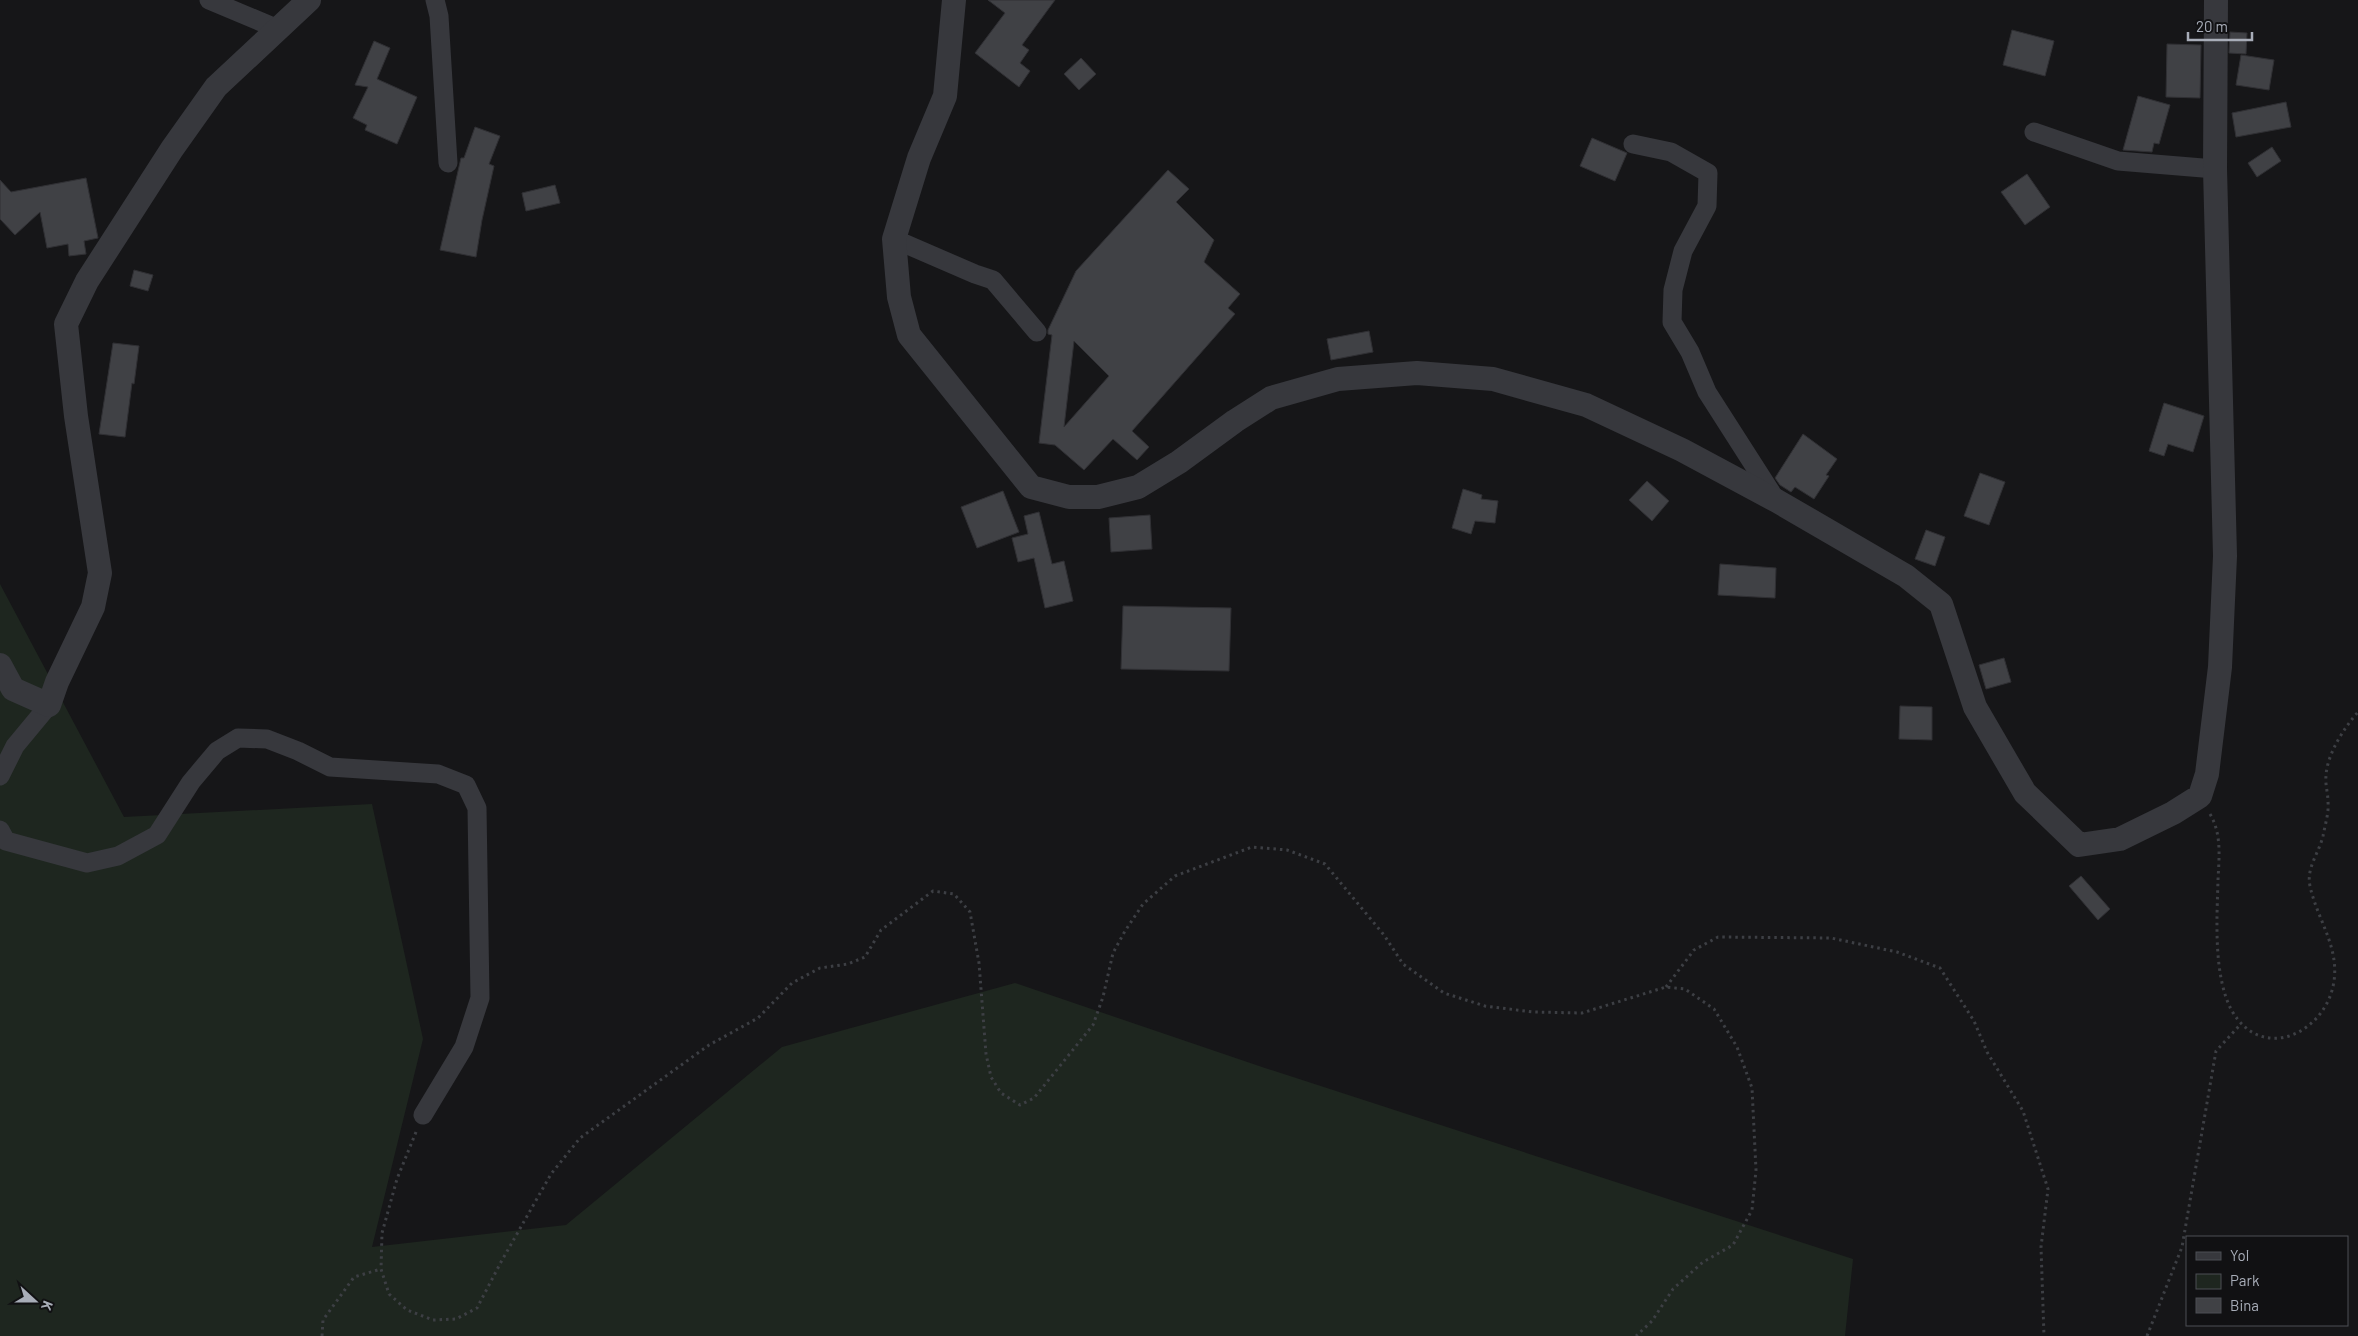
<svg xmlns="http://www.w3.org/2000/svg" width="2358" height="1336" font-family="Barlow,sans-serif">
	<style>
		.green { fill: #1e261f }
		.building { fill: #404145; stroke: #303034; fill-rule: evenodd }
		.lines { fill: none; stroke-linecap: round; stroke-linejoin: round }
		.path { stroke: #3d3f44; stroke-width: 3; stroke-dasharray: 2.5 4; stroke-linecap: butt }
		.minor { stroke: #37383d; stroke-width: 19 }
		.tertiary { stroke: #37383d; stroke-width: 24 }
	</style>
	<rect width="100%" height="100%" fill="#161618"/>
	<path class="green" d="M 0,584 L 124,817 L 372,804 L 423,1039 L 372,1247 L 566,1225 L 782,1047 L 1015,983 L 1265,1068 L 1853,1259 L 1845,1336 L 0,1336 Z"/>
	<path class="building" d="M 988,0 L 1055,0 L 1022,45 L 1029,50 L 1020,63 L 1030,71 L 1019,87 L 975,53 L 1005,13 Z
		M 2012,30 L 2054,41 L 2045,76 L 2003,65 Z
		M 2230,32 L 2247,33 L 2246,54 L 2229,53 Z
		M 374,41 L 390,48 L 377,79 L 417,97 L 397,144 L 365,130 L 367,125 L 353,118 L 368,87 L 355,85 Z
		M 2167,44 L 2201,45 L 2200,98 L 2166,97 Z
		M 2241,55 L 2274,60 L 2269,90 L 2236,85 Z
		M 1081,58 L 1096,74 L 1079,90 L 1064,74 Z
		M 2138,96 L 2170,105 L 2159,144 L 2154,143 L 2152,152 L 2123,150 Z
		M 2286,102 L 2291,127 L 2236,137 L 2232,113 Z
		M 475,127 L 500,136 L 489,164 L 494,166 L 482,220 L 476,257 L 440,250 L 461,158 L 464,158 Z
		M 1592,138 L 1627,153 L 1615,181 L 1580,166 Z
		M 2272,147 L 2281,161 L 2257,177 L 2248,163 Z
		M 1168,170 L 1189,189 L 1176,202 L 1214,240 L 1204,262 L 1240,294 L 1228,308 L 1235,314 L 1132,431 L 1149,447 L 1137,460 L 1113,439 L 1084,470 L 1055,445 L 1039,443 L 1052,335 L 1048,334 L 1048,330 L 1076,271 ZM 1074,341 L 1109,376 L 1064,427 Z
		M 2027,174 L 2050,207 L 2025,225 L 2001,192 Z
		M 86,178 L 98,238 L 84,241 L 86,254 L 69,256 L 68,244 L 47,248 L 40,212 L 15,235 L 0,219 L 0,180 L 11,192 Z
		M 555,185 L 560,203 L 526,211 L 522,193 Z
		M 134,270 L 153,275 L 148,291 L 130,286 Z
		M 1369,331 L 1373,352 L 1331,360 L 1327,339 Z
		M 113,343 L 139,346 L 134,384 L 132,383 L 125,437 L 99,434 Z
		M 2164,403 L 2204,416 L 2193,452 L 2168,444 L 2164,456 L 2149,451 Z
		M 1803,434 L 1837,459 L 1826,475 L 1829,476 L 1814,499 L 1795,487 L 1791,492 L 1780,485 L 1775,478 Z
		M 1980,473 L 2005,482 L 1989,525 L 1964,516 Z
		M 1647,481 L 1669,501 L 1652,521 L 1629,500 Z
		M 1463,489 L 1482,495 L 1481,499 L 1498,501 L 1495,523 L 1475,521 L 1471,534 L 1452,528 Z
		M 1003,491 L 1019,532 L 977,548 L 961,507 Z
		M 1039,512 L 1052,564 L 1064,561 L 1073,601 L 1045,608 L 1034,558 L 1018,562 L 1012,538 L 1028,534 L 1024,516 Z
		M 1150,515 L 1152,549 L 1111,552 L 1109,518 Z
		M 1926,530 L 1945,537 L 1935,566 L 1915,559 Z
		M 1720,564 L 1776,568 L 1775,598 L 1718,595 Z
		M 1123,606 L 1231,608 L 1229,671 L 1121,669 Z
		M 2004,658 L 2011,682 L 1986,689 L 1979,665 Z
		M 1900,706 L 1932,707 L 1932,740 L 1899,739 Z
		M 2081,876 L 2110,909 L 2098,920 L 2069,886 Z"/>
	<g class="lines">
		<path class="path" d="M 2210,814 C 2222,834 2219,858 2218,880 C 2217,919 2213,976 2232,1011 C 2263,1064 2327,1032 2334,981 C 2339,946 2317,919 2310,886 C 2306,868 2319,853 2323,836 C 2325,825 2329,813 2328,802 C 2328,793 2325,784 2326,776 C 2327,754 2344,728 2358,712
			M 1666,987 L 1694,950 L 1718,937 L 1831,938 L 1897,952 L 1940,968 L 1974,1021 L 1987,1052 L 2023,1111 L 2048,1189 L 2041,1247 L 2044,1336
			M 416,1132 L 397,1179 L 382,1233 L 381,1269 L 389,1294 L 407,1310 L 433,1320 L 456,1319 L 477,1308 L 501,1262 L 551,1174 L 580,1138 L 709,1045 L 758,1018 L 792,983 L 820,968 L 848,964 L 865,957 L 881,930 L 933,891 L 954,894 L 970,912 L 979,963 L 986,1054 L 991,1077 L 1001,1093 L 1020,1105 L 1034,1098 L 1093,1025 L 1103,997 L 1113,953 L 1125,931 L 1143,904 L 1175,876 L 1252,847 L 1287,850 L 1325,864 L 1384,935 L 1403,964 L 1444,993 L 1485,1006 L 1533,1012 L 1582,1013 L 1666,987 L 1685,989 L 1714,1009 L 1737,1047 L 1752,1088 L 1756,1170 L 1752,1210 L 1733,1245 L 1703,1262 L 1673,1289 L 1652,1321 L 1636,1336
			M 322,1336 L 323,1320 L 354,1277 L 381,1269
			M 2147,1336 L 2182,1247 L 2216,1051 L 2240,1025"/>
		<path class="minor" d="M 209,0 L 278,29
			M 435,0 L 439,16 L 448,163
			M 2034,132 L 2118,161 L 2215,169
			M 1633,144 L 1671,152 L 1708,173 L 1707,206 L 1683,251 L 1673,290 L 1672,322 L 1690,352 L 1707,392 L 1776,500
			M 894,239 L 975,274 L 993,280 L 1037,332
			M 0,776 L 15,746 L 49,705
			M 0,830 L 6,841 L 87,863 L 118,856 L 157,835 L 191,782 L 217,751 L 238,738 L 267,739 L 298,751 L 330,767 L 438,774 L 466,785 L 477,808 L 480,998 L 464,1047 L 423,1115"/>
		<path class="tertiary" d="M 954,0 L 945,96 L 919,158 L 894,239 L 899,297 L 909,335 L 1031,487 L 1069,497 L 1098,497 L 1138,487 L 1179,462 L 1235,421 L 1271,398 L 1338,379 L 1417,373 L 1493,379 L 1586,405 L 1682,450 L 1777,501 L 1906,576 L 1941,604 L 1975,707 L 2025,793 L 2079,845 L 2120,839 L 2173,813 L 2200,796 L 2207,774 L 2220,667 L 2225,556 L 2215,169 L 2216,0
			M 0,665 L 13,689 L 49,705 L 57,682 L 93,607 L 100,573 L 76,416 L 66,324 L 87,281 L 172,149 L 216,87 L 309,0"/>
	</g>
	<rect x="2186" y="1236" width="162" height="90" fill="#111113" stroke="#4d4f55"/>
	<rect x="2196" y="1252" width="25" height="8" fill="#37383d" stroke="#4d4f55"/>
	<text x="2230" y="1261" font-size="15" fill="#a8adb8">Yol</text>
	<rect x="2196" y="1274" width="25" height="15" fill="#1e261f" stroke="#4d4f55"/>
	<text x="2230" y="1286" font-size="15" fill="#a8adb8">Park</text>
	<rect x="2196" y="1298" width="25" height="15" fill="#404145" stroke="#4d4f55"/>
	<text x="2230" y="1311" font-size="15" fill="#a8adb8">Bina</text>
	<g transform="translate(35 1301) rotate(111)" stroke="#111113" stroke-width="4" paint-order="stroke">
	<path d="M0-4L9 19L0 12L-9 19Z" fill="#a8adb8"/>
	<text y="-8" font-size="14" font-weight="bold" text-anchor="middle" fill="#a8adb8">K</text>
	</g>
	<path d="M2188 32v8h64v-8" fill="none" stroke="#a8adb8" stroke-width="2.5"/>
	<text x="2196" y="32" font-size="15" fill="#a8adb8" stroke="#111113" stroke-width="4" paint-order="stroke">20 m</text>
</svg>
